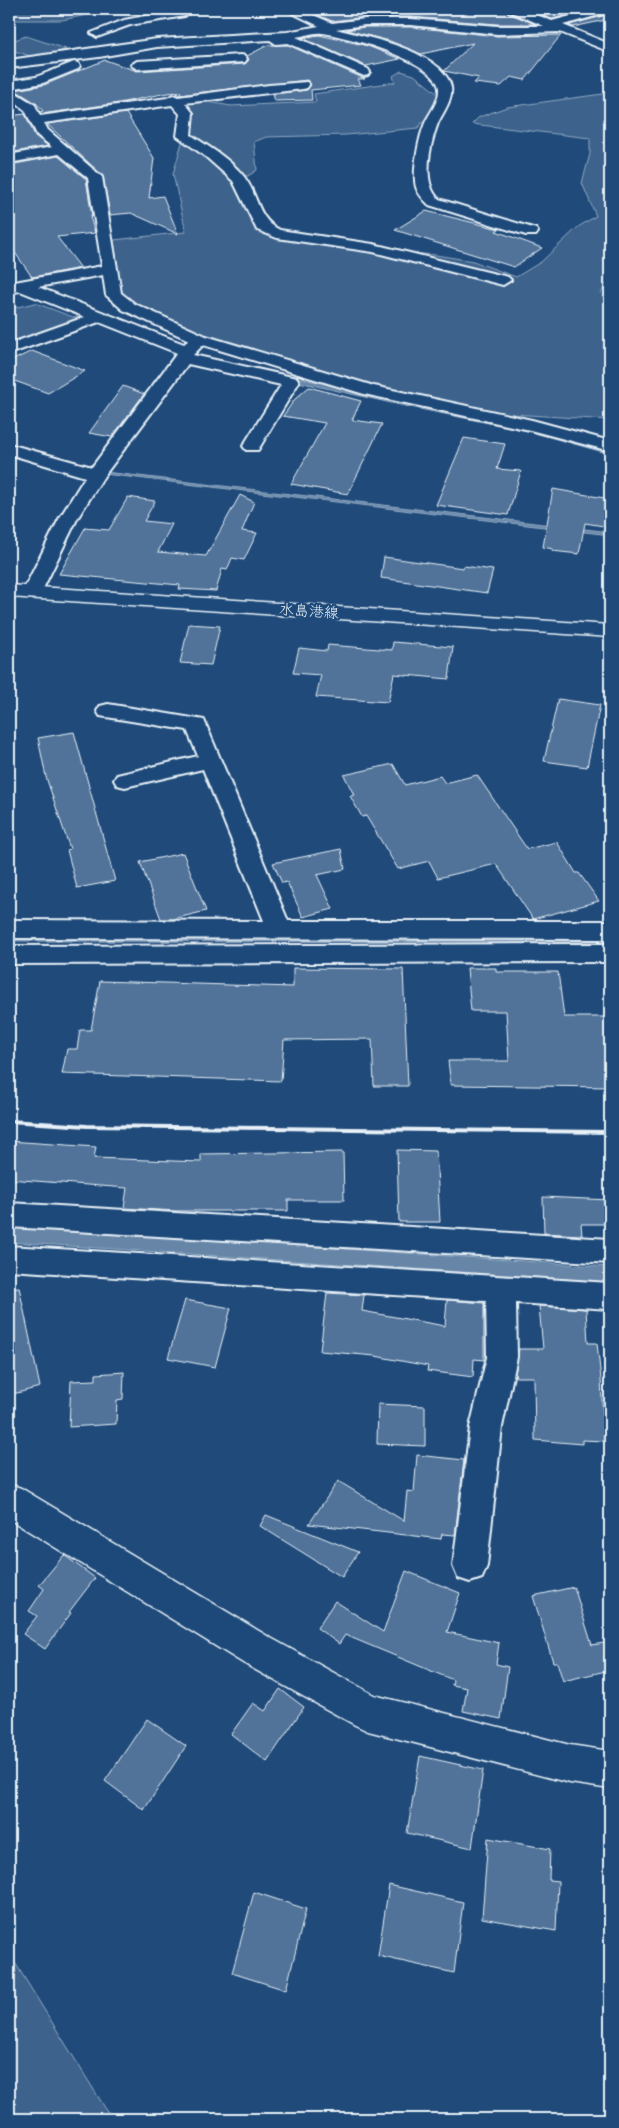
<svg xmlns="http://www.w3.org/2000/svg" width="619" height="2128" font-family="Dekko,'Klee One',sans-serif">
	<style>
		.green { fill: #3c628c; stroke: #92aac2 }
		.water { fill: #6685a7; stroke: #9ab0c7 }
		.building { fill: #517399; stroke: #e8f1f8 }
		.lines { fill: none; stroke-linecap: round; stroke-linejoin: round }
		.street-casing { stroke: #e8f1f8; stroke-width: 4 }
		.secondary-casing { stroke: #e8f1f8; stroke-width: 3 }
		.street { fill: #1f4a7a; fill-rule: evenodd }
		.secondary { fill: #1f4a7a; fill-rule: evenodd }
		.rail { stroke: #e8f1f8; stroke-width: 4 }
		.labels { text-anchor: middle; stroke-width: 4.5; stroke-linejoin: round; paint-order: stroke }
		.far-street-label { font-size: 15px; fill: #e8f1f8; stroke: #1f4a7a }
	</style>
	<rect width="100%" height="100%" fill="#1f4a7a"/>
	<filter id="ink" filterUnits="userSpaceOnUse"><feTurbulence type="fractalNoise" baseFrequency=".02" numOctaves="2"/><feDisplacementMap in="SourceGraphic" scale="10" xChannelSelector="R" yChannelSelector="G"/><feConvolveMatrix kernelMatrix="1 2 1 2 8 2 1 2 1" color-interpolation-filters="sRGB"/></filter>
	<g filter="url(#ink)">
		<path class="green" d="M 9,9 L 117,9 L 62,20 L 13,20 L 9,18 Z
			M 26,36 L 66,49 L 39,59 L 9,49 L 9,42 Z
			M 401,71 L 414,75 L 438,94 L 436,104 L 418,128 L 346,135 L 266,137 L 254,142 L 257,170 L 248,176 L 239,175 L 187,136 L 184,101 L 194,103 L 208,102 L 231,106 L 316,102 L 314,94 L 395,82 L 393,76 Z
			M 610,93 L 610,278 L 601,293 L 610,313 L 610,420 L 495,413 L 374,386 L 198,336 L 134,305 L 121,295 L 114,240 L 186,232 L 173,174 L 183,139 L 236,180 L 259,228 L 371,250 L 436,255 L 473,261 L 516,277 L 541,262 L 578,227 L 596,216 L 582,183 L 590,154 L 590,138 L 472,124 L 479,117 L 507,107 Z
			M 35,303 L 81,320 L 9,345 L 9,309 Z
			M 9,1953 L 112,2119 L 9,2119 Z"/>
		<path class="water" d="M 9,284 L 192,354 L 572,439 L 610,450 L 610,454 L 528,431 L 400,405 L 180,355 L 9,287 Z
			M 9,444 L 105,472 L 610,532 L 610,535 L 104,474 L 9,446 Z
			M 9,936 L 610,937 L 610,942 L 9,941 Z
			M 9,1226 L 610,1267 L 610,1282 L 9,1242 Z"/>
		<path class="building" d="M 303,9 L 505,9 L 508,13 L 535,24 L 497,24 L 411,17 L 365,17 L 332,21 Z
			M 526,9 L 591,9 L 552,19 Z
			M 610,14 L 610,19 L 573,27 L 569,25 Z
			M 365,27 L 411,27 L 497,36 L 561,35 L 525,80 L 511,77 L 501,86 L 474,83 L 479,78 L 444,71 L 473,43 L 421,54 L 390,41 L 346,30 Z
			M 319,35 L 368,46 L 400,59 L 366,66 L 302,38 Z
			M 268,45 L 288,45 L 365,79 L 358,79 L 361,85 L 311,90 L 312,100 L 275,101 L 273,94 L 307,90 L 311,84 L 307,80 L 178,95 L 176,94 L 181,92 L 167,93 L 119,103 L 41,114 L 40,112 L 43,111 L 36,103 L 15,90 L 44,85 L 105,60 L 137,71 L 245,64 L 249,60 L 247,56 Z
			M 126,113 L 154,158 L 149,198 L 163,196 L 178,234 L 131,213 L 110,215 L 103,176 L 47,124 Z
			M 25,114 L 35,136 L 48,146 L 9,153 L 9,116 Z
			M 58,156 L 86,179 L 92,217 L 90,217 L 95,233 L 57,237 L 81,268 L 32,277 L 9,244 L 9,165 Z
			M 426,211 L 499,229 L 496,231 L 542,248 L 514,267 L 395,230 Z
			M 32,351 L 85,371 L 48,393 L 9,379 L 9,362 Z
			M 123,386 L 144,394 L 112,437 L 89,433 Z
			M 309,387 L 361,401 L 352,420 L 382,424 L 348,494 L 291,484 L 325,423 L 283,416 L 295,399 Z
			M 464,438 L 505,444 L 497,469 L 521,471 L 508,515 L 436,505 Z
			M 553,489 L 610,499 L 610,527 L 585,523 L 579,554 L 552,551 L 553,549 L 543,547 Z
			M 240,495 L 254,502 L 242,531 L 257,533 L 244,560 L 232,558 L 227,570 L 222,569 L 216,591 L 179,589 L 180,585 L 59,574 L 85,528 L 109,530 L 128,497 L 155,501 L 144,521 L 172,524 L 158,552 L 206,556 Z
			M 384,557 L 463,568 L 464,566 L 493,570 L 487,593 L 381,578 Z
			M 189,624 L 220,626 L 211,665 L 180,663 Z
			M 393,642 L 453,647 L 449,679 L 394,674 L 388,702 L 316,697 L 321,675 L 293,673 L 299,648 L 327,651 L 328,645 L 392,650 Z
			M 558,699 L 600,705 L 587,767 L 544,761 Z
			M 74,732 L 115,881 L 77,888 L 67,850 L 70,849 L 46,777 L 38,738 Z
			M 393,764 L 405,785 L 440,776 L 445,783 L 477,775 L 527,849 L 557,842 L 576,873 L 579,873 L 599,901 L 533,919 L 496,864 L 438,878 L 429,861 L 398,869 L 366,816 L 362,817 L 350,796 L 354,795 L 344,775 Z
			M 341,849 L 345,869 L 317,875 L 333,909 L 303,917 L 287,882 L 282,883 L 273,863 Z
			M 183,853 L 206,911 L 173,919 L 161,919 L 140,862 Z
			M 293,968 L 403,969 L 408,1086 L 374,1086 L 372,1039 L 284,1040 L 281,1081 L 62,1074 L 67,1049 L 77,1049 L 80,1030 L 91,1030 L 100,981 L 293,987 Z
			M 467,968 L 496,968 L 496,972 L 558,972 L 564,1017 L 610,1017 L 610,1087 L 451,1085 L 448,1061 L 509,1061 L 506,1011 L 471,1011 Z
			M 9,1141 L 96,1147 L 94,1158 L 201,1162 L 201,1154 L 343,1152 L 344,1200 L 288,1200 L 288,1211 L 177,1211 L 124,1208 L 127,1188 L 9,1179 Z
			M 397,1150 L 436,1151 L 440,1222 L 399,1222 Z
			M 543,1197 L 610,1200 L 610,1224 L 581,1224 L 582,1235 L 544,1233 Z
			M 19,1287 L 40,1387 L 9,1395 L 9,1288 Z
			M 327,1293 L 364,1295 L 362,1311 L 445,1326 L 447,1300 L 484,1303 L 484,1360 L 474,1359 L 473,1377 L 427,1371 L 428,1366 L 375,1356 L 320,1351 Z
			M 185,1300 L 231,1308 L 215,1367 L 168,1358 Z
			M 539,1306 L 586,1309 L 588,1343 L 597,1343 L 601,1379 L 604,1441 L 582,1440 L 582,1444 L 535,1440 L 534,1377 L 516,1377 L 515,1374 L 519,1349 L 543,1349 Z
			M 124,1372 L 123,1399 L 117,1400 L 116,1424 L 69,1427 L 71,1381 L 96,1380 L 96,1374 Z
			M 378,1404 L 425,1406 L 425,1446 L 377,1444 Z
			M 417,1455 L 464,1460 L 455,1535 L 442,1534 L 441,1539 L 309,1524 L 338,1481 L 404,1521 L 407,1491 L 414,1492 Z
			M 266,1515 L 358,1552 L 342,1577 L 260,1526 Z
			M 64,1555 L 95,1578 L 69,1612 L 71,1613 L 45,1649 L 23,1634 L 37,1616 L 29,1611 L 44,1589 L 39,1585 Z
			M 406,1571 L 460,1593 L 447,1632 L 499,1643 L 496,1664 L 508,1667 L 501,1719 L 463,1711 L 467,1688 L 452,1685 L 453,1680 L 345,1635 L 339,1644 L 317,1628 L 335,1601 L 383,1632 Z
			M 574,1587 L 592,1645 L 610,1642 L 610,1670 L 563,1681 L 557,1662 L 553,1662 L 533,1596 Z
			M 280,1689 L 304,1707 L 267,1762 L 231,1734 L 253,1703 L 265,1711 Z
			M 147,1719 L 186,1746 L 144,1810 L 105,1781 Z
			M 420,1756 L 483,1770 L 472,1848 L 407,1833 Z
			M 488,1838 L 550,1849 L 549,1880 L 558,1881 L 556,1931 L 482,1918 Z
			M 389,1885 L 463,1902 L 454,1973 L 378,1956 Z
			M 254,1892 L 306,1909 L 286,1990 L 232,1973 Z"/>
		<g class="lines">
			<g class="street-casing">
				<path id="street" d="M 181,9 L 194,9 L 185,16 L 130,25 L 97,37 L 91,33 L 124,20 Z
					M 284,9 L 299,9 L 332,23 L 365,19 L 411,19 L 497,26 L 544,26 L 509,11 L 507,9 L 522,9 L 552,21 L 597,9 L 610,9 L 610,12 L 563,25 L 610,44 L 610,52 L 560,32 L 497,34 L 411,25 L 365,25 L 336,29 C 369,38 412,45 439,68 C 444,73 450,80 451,87 C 453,100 443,112 438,123 C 430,144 421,183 439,199 L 536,229 L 538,232 L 536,235 L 526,235 L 429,205 C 424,200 418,194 416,187 C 412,172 419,137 425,123 C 430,112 440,101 439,88 C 436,61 346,36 322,33 C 315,32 304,36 296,37 L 368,69 L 370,72 L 368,75 L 364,76 L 288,43 L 276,44 L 270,40 L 157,47 L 99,57 L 9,68 L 9,60 L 157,39 L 287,32 L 319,26 Z
					M 241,55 L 245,56 L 247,59 L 245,62 L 137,69 L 131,65 L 137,61 Z
					M 74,62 L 78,63 L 80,66 L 78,69 L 43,83 L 10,89 L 35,105 L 40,116 L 167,98 L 173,95 L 178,97 L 269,85 L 307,82 L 309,85 L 307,88 L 303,89 L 185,103 L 193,113 L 191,135 C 209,147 232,160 245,178 C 259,197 257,219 280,230 L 373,244 L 508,277 L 511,280 L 503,285 L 373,252 L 277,238 L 257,230 L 233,181 L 206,157 L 177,136 L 180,114 L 172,105 L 44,123 L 48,130 L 102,177 L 121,293 L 135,304 L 206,336 L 374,386 L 532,420 L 610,441 L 610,451 L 530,430 L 364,394 L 203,345 L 193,355 L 297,378 L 299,382 L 258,450 L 246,450 L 243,446 L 281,385 L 188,364 L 104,476 L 77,519 L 39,597 L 25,597 L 22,593 L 59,519 L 85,477 L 9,454 L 9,444 L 92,467 L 177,353 L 99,322 L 9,354 L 9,344 L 85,317 L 20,291 L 9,293 L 9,283 L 102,266 L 88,178 L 59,154 L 9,163 L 9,155 L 52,147 L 37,135 L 25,110 L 9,98 L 9,81 L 36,77 ZM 103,275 L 106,295 L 123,310 L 189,340 L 184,344 L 38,287 Z
					M 108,704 L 204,720 L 288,921 L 610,921 L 610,939 L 9,938 L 9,920 L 264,921 L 203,769 L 125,787 L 117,785 L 114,780 L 117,775 L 198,756 L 187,730 L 100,716 L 97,711 L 100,706 Z
					M 610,944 L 610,962 L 9,964 L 9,946 Z
					M 9,1203 L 610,1239 L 610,1263 L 9,1227 Z
					M 9,1246 L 610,1283 L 610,1309 L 516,1303 L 517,1357 L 502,1427 L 487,1566 L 482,1578 L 470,1582 L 458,1578 L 453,1566 L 470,1427 L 487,1357 L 486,1301 L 9,1270 Z"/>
			</g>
			<g class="secondary-casing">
				<path id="secondary" d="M 9,585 L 610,625 L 610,637 L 9,597 Z
					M 9,1484 L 21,1488 L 269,1637 L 374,1695 L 570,1745 L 610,1751 L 610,1789 L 570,1783 L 368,1731 L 355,1725 L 243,1663 L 9,1519 Z"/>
			</g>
			<use href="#street" class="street"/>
			<use href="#secondary" class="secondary"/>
			<path class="rail" d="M 9,1121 L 87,1126 L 610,1132"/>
		</g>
	</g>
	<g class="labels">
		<g class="far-street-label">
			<text transform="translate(309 611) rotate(4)" y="5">水島港線</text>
		</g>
	</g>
	<rect width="619" height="2128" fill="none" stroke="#1f4a7a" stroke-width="30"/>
	<rect x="15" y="15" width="589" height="2098" fill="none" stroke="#e8f1f8" stroke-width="2" filter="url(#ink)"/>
</svg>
